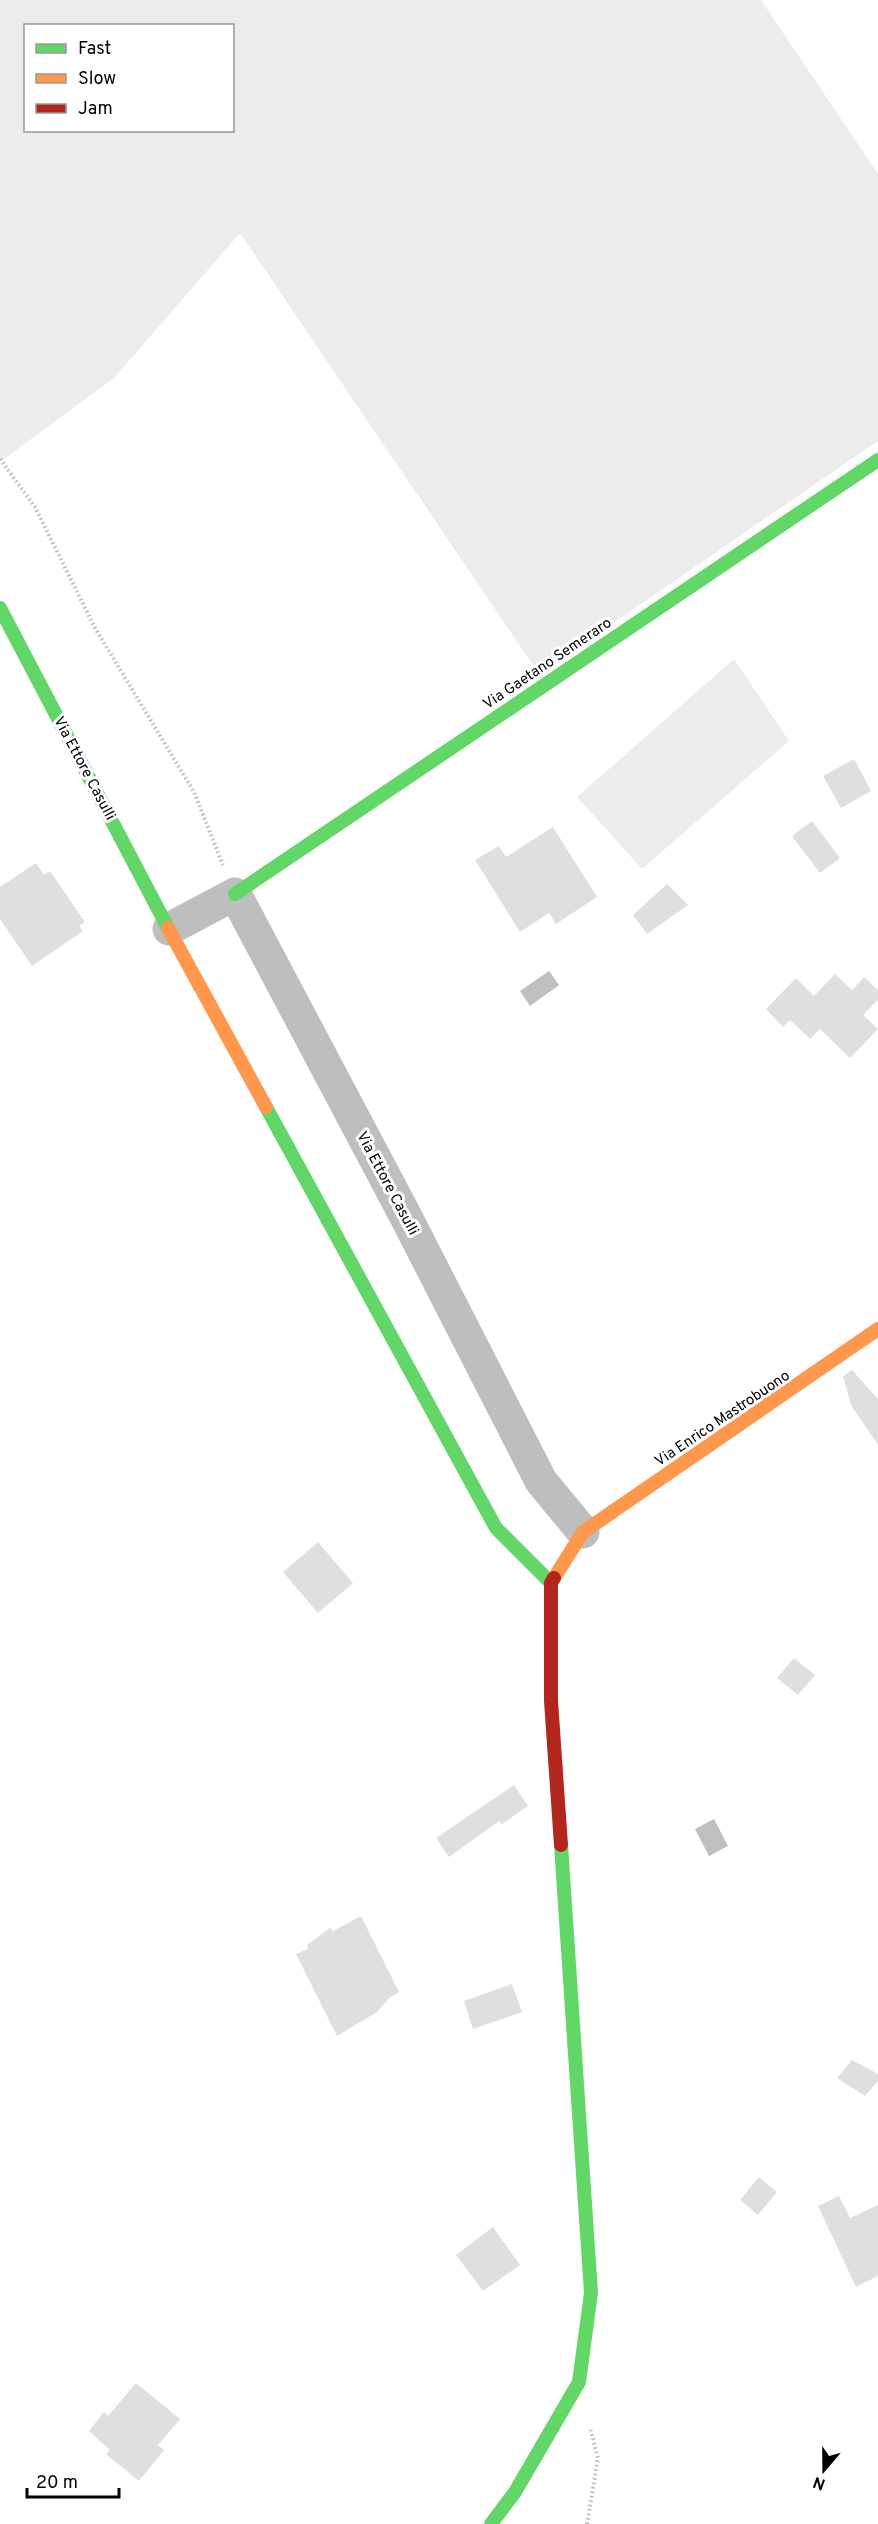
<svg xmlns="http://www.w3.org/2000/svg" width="878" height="2524" font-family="Overpass,sans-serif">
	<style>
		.green { fill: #ececec; fill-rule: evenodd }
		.water { fill: #bfbfbf }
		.building { fill: #dfdfdf }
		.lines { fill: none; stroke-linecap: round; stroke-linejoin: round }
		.path { stroke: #b9b9b9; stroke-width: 4; stroke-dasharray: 1.5 3; stroke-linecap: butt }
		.street { stroke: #bebebe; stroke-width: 33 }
		.fast { stroke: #63d668; stroke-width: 14 }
		.slow { stroke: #ff974d; stroke-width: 14 }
		.jam { stroke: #b3261e; stroke-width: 14 }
		.labels { text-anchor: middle; stroke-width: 6; stroke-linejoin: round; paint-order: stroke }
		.street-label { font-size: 15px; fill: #000; stroke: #fff }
	</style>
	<rect width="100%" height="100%" fill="#fff"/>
	<path class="green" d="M 0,0 L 761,0 L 878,174 L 878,441 L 539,674 L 240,233 L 114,378 L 0,462 ZM 26,26 L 232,26 L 232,130 L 26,130 Z
		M 734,659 L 789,741 L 642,869 L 577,797 Z"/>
	<path class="water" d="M 549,971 L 559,985 L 530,1006 L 520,991 Z
		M 714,1819 L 728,1846 L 709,1856 L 695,1829 Z"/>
	<path class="building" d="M 854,759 L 871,791 L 841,808 L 823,776 Z
		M 812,821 L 840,858 L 820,873 L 792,836 Z
		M 553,827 L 597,897 L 556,924 L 549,913 L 520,932 L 475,860 L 499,846 L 506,857 Z
		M 36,863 L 44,875 L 50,871 L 85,922 L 79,926 L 83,931 L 32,966 L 0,919 L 0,887 Z
		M 667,884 L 688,905 L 647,934 L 633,915 Z
		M 835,974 L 852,990 L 864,977 L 878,990 L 878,1000 L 863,1015 L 878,1029 L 850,1058 L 820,1029 L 810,1039 L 790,1020 L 783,1027 L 766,1009 L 796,978 L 814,996 Z
		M 852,1370 L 878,1399 L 878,1445 L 851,1405 L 843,1376 Z
		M 318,1542 L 353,1583 L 318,1613 L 283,1572 Z
		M 794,1658 L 815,1675 L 798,1695 L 777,1678 Z
		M 514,1785 L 528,1806 L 502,1824 L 499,1821 L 449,1857 L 436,1838 Z
		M 361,1916 L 399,1992 L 389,1998 L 377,2012 L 337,2036 L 296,1954 L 308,1949 L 307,1945 L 330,1928 L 333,1931 Z
		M 512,1984 L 522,2012 L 473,2029 L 464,2001 Z
		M 852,2060 L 878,2074 L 878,2081 L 865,2096 L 837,2078 Z
		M 759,2177 L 777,2192 L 758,2215 L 740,2200 Z
		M 839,2196 L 850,2218 L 878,2205 L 878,2276 L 856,2287 L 818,2206 Z
		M 493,2227 L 520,2265 L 483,2291 L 456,2255 Z
		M 136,2383 L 180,2419 L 158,2445 L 164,2450 L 139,2481 L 106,2454 L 110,2450 L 89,2431 L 104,2412 L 108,2416 Z"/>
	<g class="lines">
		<path class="path" d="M 0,459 L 35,507 L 95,628 L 194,792 L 223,865
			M 587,2524 L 598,2458 L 590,2428"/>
		<path class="street" d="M 169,929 L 235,894 L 405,1215 L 541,1481 L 583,1532"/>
		<path class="fast" d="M 0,608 L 168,928
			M 235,894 L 878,460
			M 266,1107 L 496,1528 L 551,1583
			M 491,2524 L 515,2492 L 579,2382 L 591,2293 L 561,1845"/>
		<path class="slow" d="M 168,928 L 266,1107
			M 554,1578 L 583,1532 L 878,1329"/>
		<path class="jam" d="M 554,1578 L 551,1583 L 551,1701 L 561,1845"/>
	</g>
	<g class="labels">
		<g class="street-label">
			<text transform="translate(547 663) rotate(-34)" y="5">Via Gaetano Semeraro</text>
			<text transform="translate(85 768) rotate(62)" y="5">Via Ettore Casulli</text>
			<text transform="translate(388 1183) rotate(62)" y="5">Via Ettore Casulli</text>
			<text transform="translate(722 1418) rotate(-34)" y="5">Via Enrico Mastrobuono</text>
		</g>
	</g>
	<rect x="24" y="24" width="210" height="108" fill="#ffffff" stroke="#999999" stroke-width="1.5"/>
	<rect x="36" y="44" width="30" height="9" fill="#63d668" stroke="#999999" stroke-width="1.5"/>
	<text x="78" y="54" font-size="18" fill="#000000">Fast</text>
	<rect x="36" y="74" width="30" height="9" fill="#ff974d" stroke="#999999" stroke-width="1.5"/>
	<text x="78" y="84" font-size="18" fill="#000000">Slow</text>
	<rect x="36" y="104" width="30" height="9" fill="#b3261e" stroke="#999999" stroke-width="1.5"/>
	<text x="78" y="114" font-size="18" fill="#000000">Jam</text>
	<g transform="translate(824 2470) rotate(200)" stroke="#ffffff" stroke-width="4.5" paint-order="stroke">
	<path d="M0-4.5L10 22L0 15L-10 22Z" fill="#000000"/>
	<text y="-9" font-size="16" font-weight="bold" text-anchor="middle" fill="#000000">N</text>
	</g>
	<path d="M27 2488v9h92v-9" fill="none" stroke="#000000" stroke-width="3"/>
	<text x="36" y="2488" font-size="18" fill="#000000" stroke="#ffffff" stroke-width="4.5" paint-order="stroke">20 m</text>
</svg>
